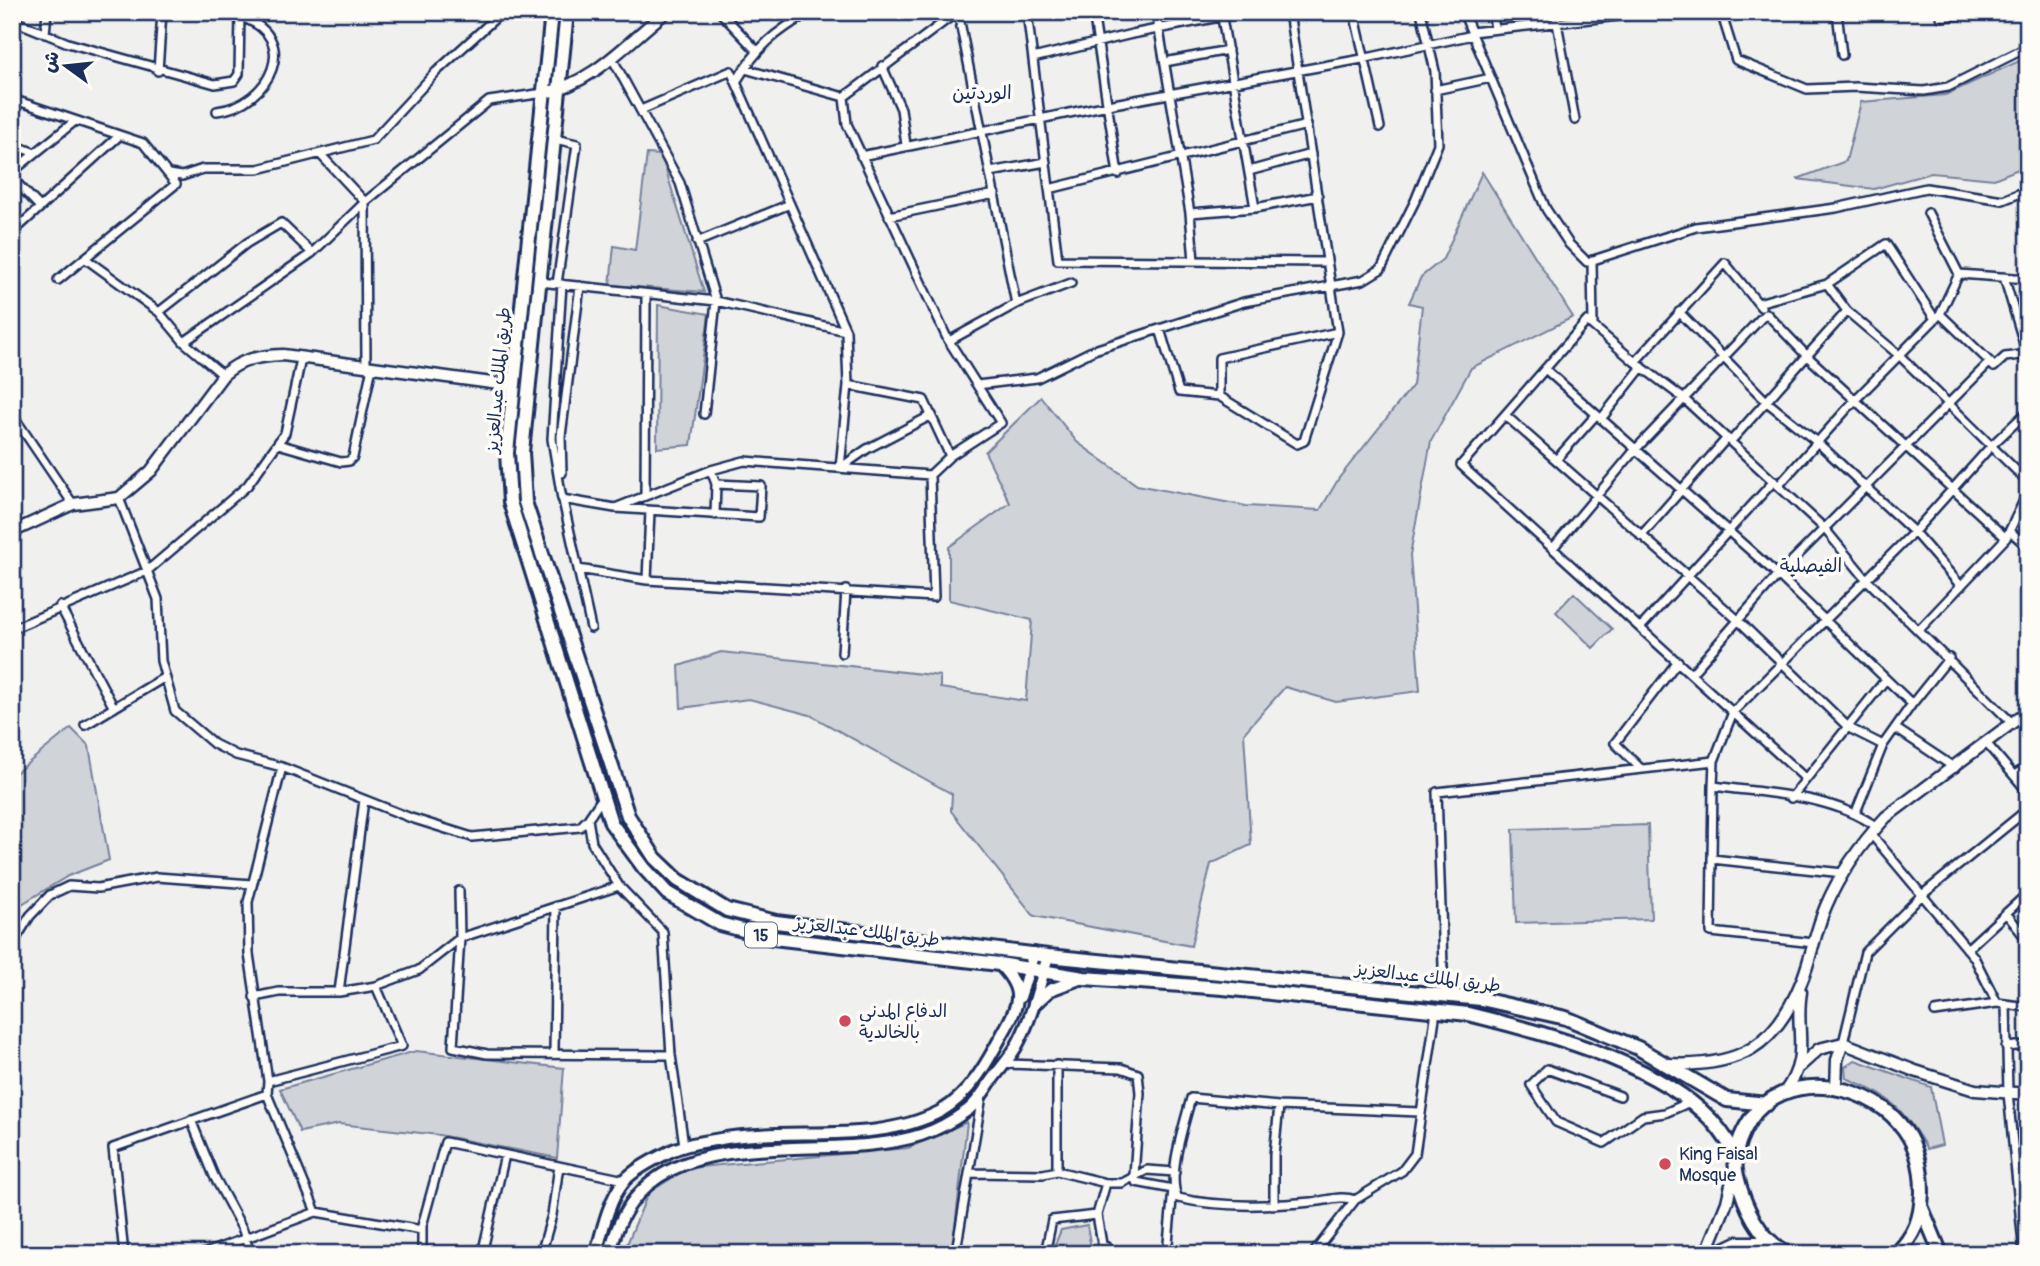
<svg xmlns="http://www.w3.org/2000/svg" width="2040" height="1266" font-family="Pangolin,'Playpen Sans Arabic',sans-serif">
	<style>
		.green { fill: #d0d3d8; stroke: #76819b; stroke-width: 2 }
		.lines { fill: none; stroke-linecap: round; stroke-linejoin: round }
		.street-casing { stroke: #1b2f5e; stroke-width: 12 }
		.secondary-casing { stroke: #1b2f5e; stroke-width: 15 }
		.primary-casing { stroke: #1b2f5e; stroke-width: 16 }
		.highway-casing { stroke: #1b2f5e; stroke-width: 18 }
		.street { stroke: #fdfcf7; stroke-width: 7 }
		.secondary { stroke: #fdfcf7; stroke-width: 10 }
		.primary { stroke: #fdfcf7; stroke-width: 10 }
		.highway { stroke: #fdfcf7; stroke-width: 12 }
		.poi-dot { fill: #d1495b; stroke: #fdfcf7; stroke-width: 2.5 }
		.labels { text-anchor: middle; stroke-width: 7; stroke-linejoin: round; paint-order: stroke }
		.shield { fill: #fdfcf7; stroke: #5f6c8c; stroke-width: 2 }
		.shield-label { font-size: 16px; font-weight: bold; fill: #1b2f5e }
		.street-label { font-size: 18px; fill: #1b2f5e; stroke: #fdfcf7 }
		.poi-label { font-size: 18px; fill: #1b2f5e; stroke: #fdfcf7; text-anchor: start }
		.neighbourhood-label { font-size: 19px; fill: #1b2f5e; stroke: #fdfcf7 }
	</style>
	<rect width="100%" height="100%" fill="#f0f0ee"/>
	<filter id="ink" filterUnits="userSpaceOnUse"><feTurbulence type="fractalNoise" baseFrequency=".0143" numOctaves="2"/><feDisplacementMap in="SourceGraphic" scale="14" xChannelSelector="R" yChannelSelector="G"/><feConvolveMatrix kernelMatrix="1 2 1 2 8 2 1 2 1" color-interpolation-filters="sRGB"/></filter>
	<g filter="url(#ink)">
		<path class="green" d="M 2028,57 L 2028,165 L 1994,179 L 1931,173 L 1874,189 L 1797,179 L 1846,161 L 1861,102 L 1945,95 Z
			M 647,154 L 661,155 L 704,292 L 610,285 L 614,246 L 635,250 Z
			M 1482,172 L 1573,317 L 1471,368 L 1431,441 L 1410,555 L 1420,691 L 1336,702 L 1285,687 L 1244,733 L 1251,845 L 1211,864 L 1191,946 L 1034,916 L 951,811 L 952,794 L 810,715 L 749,699 L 681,708 L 679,666 L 721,652 L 940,676 L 940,688 L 1026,701 L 1032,620 L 949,600 L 949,547 L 1010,503 L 985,452 L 1041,397 L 1077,442 L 1137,485 L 1246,506 L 1320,510 L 1339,478 L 1413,385 L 1422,306 L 1409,303 L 1421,277 L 1443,259 Z
			M 658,305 L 709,314 L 691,445 L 657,448 Z
			M 1574,593 L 1612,629 L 1593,648 L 1556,612 Z
			M 71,728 L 89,746 L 109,860 L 68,876 L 12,910 L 12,776 Z
			M 1648,825 L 1651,919 L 1516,923 L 1513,829 Z
			M 416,1051 L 564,1068 L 557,1158 L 439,1135 L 339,1124 L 300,1132 L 280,1089 Z
			M 1855,1060 L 1931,1087 L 1942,1145 L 1927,1149 C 1904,1109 1889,1095 1846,1078 L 1845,1067 Z
			M 967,1122 L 952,1254 L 623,1254 L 648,1193 L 688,1168 L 908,1148 Z
			M 1087,1225 L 1092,1254 L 1051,1254 L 1061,1230 Z"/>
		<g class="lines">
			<g class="street-casing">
				<path id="street" d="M 720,12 L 756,50
					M 958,12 L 1016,304
					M 1027,12 L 1058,260 L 1326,262
					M 1093,12 L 1118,174
					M 1156,12 L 1190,213 L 1194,261
					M 1221,12 L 1255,208 L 1318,196
					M 1354,12 L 1380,127
					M 1463,12 L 1546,209 L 1569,244 L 1587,262 L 1696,227 L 1836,208 L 1926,188 L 2003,200 L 2028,190
					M 1492,12 L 1495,28
					M 1555,12 L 1575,120
					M 1721,12 L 1736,60 L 1807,89 L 1856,87 L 1924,91 L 1948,87 L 2028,47
					M 1837,12 L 1842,55
					M 1940,12 L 1941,17 L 1987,12
					M 2025,12 L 2028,13
					M 12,20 L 68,43 L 215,84 L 234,81 L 239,74 L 240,12
					M 1471,32 L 1655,12
					M 45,34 L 47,12
					M 612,58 L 680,183 L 716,301 L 704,414
					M 1033,58 L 1132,34 L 1245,12
					M 1165,62 L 1228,50
					M 882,66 L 901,109 L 906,145
					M 745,69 L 844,97
					M 158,71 L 162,12
					M 736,82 C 757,47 775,32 810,12
					M 1435,90 L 1491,78
					M 12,99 L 143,143 L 176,184 L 58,280
					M 641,110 L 731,71 L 846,331 L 848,385 L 840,468
					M 217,111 C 270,105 303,36 240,17
					M 555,139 L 577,144 L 557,284
					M 12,144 L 35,153
					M 320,154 L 365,202 L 366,366
					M 861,156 L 1108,105 L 1362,59 L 1473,35
					M 1249,171 L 1311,154
					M 12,172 L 75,121
					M 990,172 L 1046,162
					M 169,174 L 182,176 L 203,169 L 258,169 L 373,140 L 436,72 L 502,12
					M 12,178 L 39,206
					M 1049,189 L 1307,125
					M 1190,213 L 1255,208
					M 1928,213 L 1959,274 L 2028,279
					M 889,216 L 995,194
					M 12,233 L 119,136
					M 697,242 L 790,204
					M 86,259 L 159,312 L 184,342 L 223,375
					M 1592,260 L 1593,326
					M 2004,277 L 2028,357
					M 540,282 L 716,301 L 846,331
					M 562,284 L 552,439 L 562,499 L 615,508 L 759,517 L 761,486 L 716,484
					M 1827,284 L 1847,311 L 1900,356 L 2028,482
					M 1758,303 L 1827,284 L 1886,244 L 1935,319
					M 159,312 L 247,243 L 281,223 L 312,253
					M 1679,312 L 1767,402 L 1817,442 L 1914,532 L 1961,586
					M 1940,314 L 1990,362
					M 1160,329 L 1179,392 L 1219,396 L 1297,444 L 1304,441 L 1338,332 L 1289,12
					M 949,341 L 1016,304 L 1071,283
					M 184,342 L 312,253 L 365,202 L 489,101 L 544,93
					M 1635,362 L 1725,263 L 1761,307
					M 1545,369 L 1778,575 L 1912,704
					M 848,385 L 924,400 L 950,456
					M 977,385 L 1037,378 L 1094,350 L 1178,323 L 1244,302 L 1363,280 L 1381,269 L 1415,201 L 1438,144 L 1435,71 L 1421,12
					M 1219,396 L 1219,358 L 1338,332
					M 12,414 L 73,504
					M 1505,415 L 1739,621 L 1849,728 L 1883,745
					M 1601,419 L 1642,367
					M 1731,441 L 1847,311
					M 278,444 L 341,462 L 349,461 L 353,457 L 372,367
					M 1556,460 L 1596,415
					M 840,468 L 867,449 L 932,415
					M 711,470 L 716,484 L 715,515
					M 562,473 L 561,436 L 580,286
					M 1779,485 L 1855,400 L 1940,314 L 1959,274
					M 562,496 L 591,628
					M 645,496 L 646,294
					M 119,498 L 158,599 L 161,661 L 175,711 L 214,744 L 236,755 L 282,767
					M 615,508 L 711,470 L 744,461 L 930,475 L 950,456 L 1001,423 L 947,338 L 847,124 L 844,97 L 957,12
					M 2011,532 L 2028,547
					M 1641,536 L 1727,438
					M 1553,548 L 1635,450 L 1766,313 L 1808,357 L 2006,538
					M 578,569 L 647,580 L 934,597 L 930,475
					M 647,580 L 650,511
					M 60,606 L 114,708
					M 1641,627 L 1774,481
					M 12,629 L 147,571 L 247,486 L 285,433 L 301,359
					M 1920,629 L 2006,538 L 2028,492
					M 842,653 L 846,590
					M 1692,673 L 1778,575 L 1990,362 L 1994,367 L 2005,357 L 2028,354
					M 85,725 L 165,677
					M 1895,728 L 1955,768
					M 1987,744 L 2028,792
					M 1641,769 L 1615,743 L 1678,661
					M 2015,775 L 2028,766
					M 1806,779 L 1461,465 L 1587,321 L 1635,362 L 1683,398 L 1824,528 L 1867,580 L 2012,723
					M 1713,786 L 1714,761 L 1733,712 L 1914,532 L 1992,445 L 2028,411
					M 1791,798 L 1886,679
					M 1856,812 L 1883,745 L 1912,704 L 1949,658
					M 588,819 L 603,797
					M 1871,834 L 1974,957 L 1997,1003 L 2028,1007
					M 1712,859 L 1843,873
					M 459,891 L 460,938 L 453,1047 L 487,1054 L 671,1055
					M 2006,913 L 2028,941
					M 1814,943 L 1711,932 L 1713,786 C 1769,794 1830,794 1877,827
					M 12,945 L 30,916 L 50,895 L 69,886 L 98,888 L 157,877 L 252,884
					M 1967,949 L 2028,893
					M 339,992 L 364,800
					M 1444,995 L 1437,792 L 1714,761
					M 254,997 L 279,992 L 339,992 L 376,986 L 419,970 L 460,938 L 619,886
					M 2006,1004 L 2008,1093 L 2024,1254
					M 1935,1012 L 1997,1003
					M 1843,1043 L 1865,952 L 1922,895 L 2028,809
					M 2006,1047 L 2028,1045
					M 554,1053 L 556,906
					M 1005,1064 L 1121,1068 L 1138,1074 L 1140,1093 L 1134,1175 L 1136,1182 L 1173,1189 L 1167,1254
					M 268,1081 L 249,954 L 248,902 L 282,767 L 411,818 L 472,837 L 580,827 L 588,819 L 592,843 L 619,886 L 663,932 L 671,1055 L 684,1145
					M 1620,1096 L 1547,1069 L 1531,1085 L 1556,1122 L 1604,1143 L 1643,1116 L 1665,1113 L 1690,1102
					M 191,1120 L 214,1176 L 243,1230 L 250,1254
					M 1057,1171 L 1057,1065
					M 970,1173 L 1043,1174 L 1057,1171 L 1106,1183 L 1122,1183 L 1147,1170 L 1175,1172
					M 1355,1200 C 1341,1195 1326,1201 1311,1202 C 1269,1206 1220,1208 1178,1198 C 1166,1177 1185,1122 1191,1098 L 1279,1106 L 1419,1112
					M 1274,1204 L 1274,1155 L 1279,1106
					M 316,1212 L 267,1094 L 268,1081 L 402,1046 L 376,986
					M 1097,1215 L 1102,1244 L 1112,1251 L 1126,1254
					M 124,1254 L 113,1148 L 267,1094
					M 203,1254 L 316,1212 L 422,1230
					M 422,1254 L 422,1226 L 445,1142 L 625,1180
					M 482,1254 L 505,1155
					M 541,1254 L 552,1215 L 559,1166
					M 961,1254 L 957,1245 L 982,1096
					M 1045,1254 L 1052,1220 L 1097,1215 L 1106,1183
					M 1313,1254 L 1355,1200 L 1402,1171 L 1415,1154 L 1436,1011"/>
			</g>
			<g class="secondary-casing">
				<path id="secondary" d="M 545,93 C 595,82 626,43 666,12
					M 12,532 L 73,504 L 119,498 L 151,471 L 223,375 C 241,359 259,356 283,355 L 514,386
					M 1667,1064 C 1739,1068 1776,1047 1803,978 C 1812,954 1816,929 1826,906 C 1840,873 1862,843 1886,817 L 2028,711
					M 1799,1067 L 1819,1049 L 1843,1043 L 1915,1071 L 1975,1090 L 2028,1094
					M 1836,1089 L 1837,1060 L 1843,1043
					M 1784,1093 C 1812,1056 1794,1032 1801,992
					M 1706,1254 L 1727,1202 L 1735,1168
					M 1712,1254 L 1737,1242 L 1773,1242"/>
			</g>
			<g class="primary-casing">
				<path id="primary" d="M 1020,997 L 1034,953
					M 1036,1003 L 1050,990 L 1082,978
					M 596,1254 C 602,1231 609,1198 625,1180 C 634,1170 653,1160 665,1154 C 684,1143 706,1142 726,1138 C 795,1127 877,1145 941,1111 C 970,1095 988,1061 1003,1033 C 1020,1003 1025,990 999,964
					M 610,1254 C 640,1107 819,1168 921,1135 C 937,1130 954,1120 968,1110 C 977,1103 984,1091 991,1081 C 999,1070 1009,1059 1016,1047 C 1032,1019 1039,986 1048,956"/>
			</g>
			<g class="highway-casing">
				<path id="highway" d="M 552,12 L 507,453 L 510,502 L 611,823 L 644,868 L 667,893 L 720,924 L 773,938 L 999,964 L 1084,978 L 1223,988 L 1468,1014 C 1542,1032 1646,1060 1703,1112 C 1717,1124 1726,1139 1736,1154
					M 567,12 L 522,452 L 525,502 L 628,816 L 655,858 L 678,880 L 727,910 L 776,922 L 1048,956 L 1481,999 L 1566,1018 L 1638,1048 L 1727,1100 L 1767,1104
					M 1921,1206 L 1941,1254
					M 1787,1254 C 1759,1238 1744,1206 1737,1176 C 1732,1156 1739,1137 1750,1120 C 1783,1070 1864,1081 1899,1123 C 1916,1142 1922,1168 1922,1192 C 1921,1219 1915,1235 1896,1254"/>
			</g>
			<use href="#street" class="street"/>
			<use href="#secondary" class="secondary"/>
			<use href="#primary" class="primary"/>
			<use href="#highway" class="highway"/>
		</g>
	</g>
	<g class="poi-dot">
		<circle cx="845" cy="1021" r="7"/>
		<circle cx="1665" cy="1164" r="7"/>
	</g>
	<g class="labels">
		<rect class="shield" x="745" y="922.5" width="32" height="25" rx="5"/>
		<g class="shield-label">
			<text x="761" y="941">15</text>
		</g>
		<g class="street-label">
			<text transform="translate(498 380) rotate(-85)" y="6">طريق الملك عبدالعزيز</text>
			<text transform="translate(867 931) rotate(7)" y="6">طريق الملك عبدالعزيز</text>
			<text transform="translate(1428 977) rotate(7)" y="6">طريق الملك عبدالعزيز</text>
		</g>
		<g class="poi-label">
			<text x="859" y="1017">الدفاع المدني<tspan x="859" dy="21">بالخالدية</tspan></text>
			<text x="1679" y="1160">King Faisal<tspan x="1679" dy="21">Mosque</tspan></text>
		</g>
		<g class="neighbourhood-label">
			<text x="982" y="99">الوردتين</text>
			<text x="1811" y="572">الفيصلية</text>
		</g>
	</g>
	<rect width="2040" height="1266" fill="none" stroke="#fdfcf7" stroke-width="42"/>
	<rect x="21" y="21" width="1998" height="1224" fill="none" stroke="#1b2f5e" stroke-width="2.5" filter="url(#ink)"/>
	<g transform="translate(66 66) rotate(285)" stroke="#fdfcf7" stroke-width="5" paint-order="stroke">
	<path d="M0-5L12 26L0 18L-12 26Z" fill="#1b2f5e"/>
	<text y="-10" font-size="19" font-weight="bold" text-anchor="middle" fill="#1b2f5e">ش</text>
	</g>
</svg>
